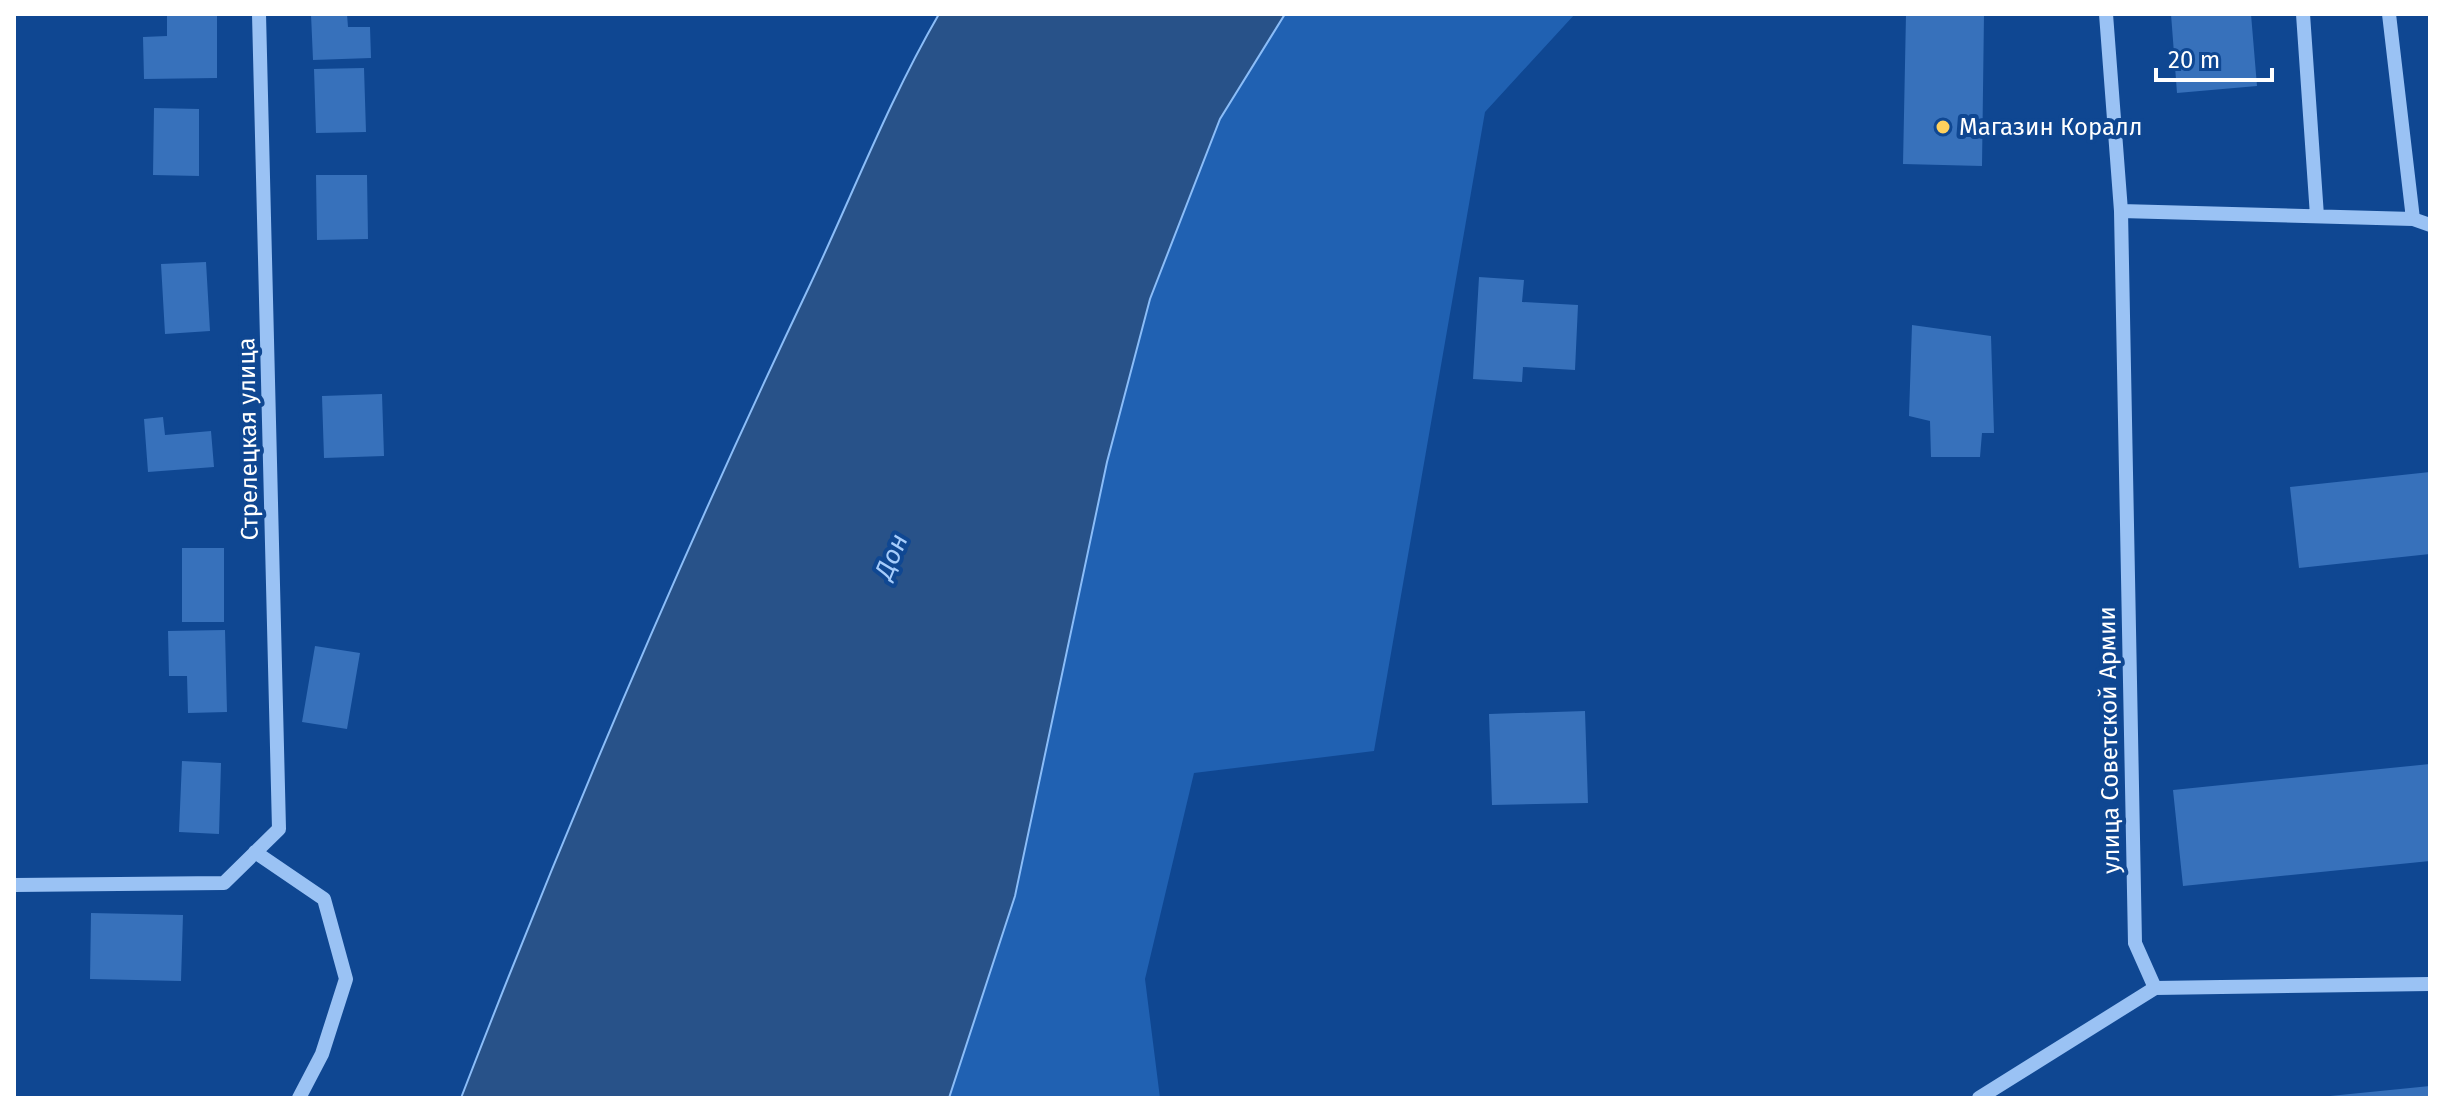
<svg xmlns="http://www.w3.org/2000/svg" width="2444" height="1112" font-family="'Fira Sans',sans-serif">
	<style>
		.green { fill: #2061b2 }
		.water { fill: #285289; stroke: #8bbdf8; stroke-width: 2 }
		.building { fill: #3771bb }
		.lines { fill: none; stroke-linecap: round; stroke-linejoin: round }
		.minor { stroke: #9ac2f4; stroke-width: 14 }
		.poi-dot { fill: #ffd15d; stroke: #0f4792; stroke-width: 3 }
		.labels { text-anchor: middle; stroke-width: 8; stroke-linejoin: round; paint-order: stroke }
		.poi-label { font-size: 24px; fill: #fff; stroke: #0f4792; text-anchor: start }
		.street-label { font-size: 24px; fill: #fff; stroke: #0f4792 }
		.water-label { font-size: 26px; font-style: italic; fill: #a6ccfb; stroke: #0f4792 }
	</style>
	<rect width="100%" height="100%" fill="#0f4792"/>
	<path class="green" d="M 1285,14 L 1575,14 L 1485,112 L 1374,751 L 1194,773 L 1145,979 L 1160,1098 L 949,1098 L 1015,896 L 1107,462 L 1150,299 L 1220,119 Z"/>
	<path class="water" d="M 939,14 L 1285,14 L 1220,119 L 1150,299 L 1107,462 L 1015,896 L 949,1098 L 461,1098 C 567,824 683,552 809,287 C 852,196 889,100 939,14 Z"/>
	<path class="building" d="M 167,14 L 217,14 L 217,78 L 144,79 L 143,37 L 167,36 Z
		M 311,14 L 347,14 L 348,27 L 370,27 L 371,58 L 313,60 Z
		M 1906,14 L 1984,14 L 1982,166 L 1903,164 Z
		M 2171,14 L 2251,14 L 2257,86 L 2177,93 Z
		M 364,68 L 366,132 L 316,133 L 314,69 Z
		M 154,108 L 199,109 L 199,176 L 153,175 Z
		M 316,175 L 367,175 L 368,239 L 317,240 Z
		M 206,262 L 210,331 L 165,334 L 161,264 Z
		M 1479,277 L 1524,280 L 1522,302 L 1578,305 L 1575,370 L 1523,367 L 1522,382 L 1473,379 Z
		M 1912,325 L 1991,336 L 1994,433 L 1982,433 L 1980,457 L 1931,457 L 1930,421 L 1909,416 Z
		M 382,394 L 384,456 L 324,458 L 322,396 Z
		M 163,417 L 165,435 L 211,431 L 214,467 L 148,472 L 144,419 Z
		M 2430,472 L 2430,554 L 2299,568 L 2290,487 Z
		M 182,548 L 224,548 L 224,622 L 182,622 Z
		M 225,630 L 227,712 L 188,713 L 187,676 L 169,676 L 168,631 Z
		M 315,646 L 360,653 L 347,729 L 302,722 Z
		M 1585,711 L 1588,803 L 1492,805 L 1489,714 Z
		M 182,761 L 221,763 L 219,834 L 179,832 Z
		M 2430,764 L 2430,861 L 2183,886 L 2173,790 Z
		M 91,913 L 183,915 L 181,981 L 90,979 Z
		M 2430,1086 L 2430,1098 L 2330,1098 L 2330,1096 Z"/>
	<g class="lines">
		<path class="minor" d="M 2106,14 L 2121,211 L 2413,219 L 2430,225
			M 2303,14 L 2317,216
			M 2389,14 L 2413,219
			M 2121,211 L 2135,943 L 2155,988 L 2430,984
			M 255,852 L 324,899 L 346,979 L 322,1054 L 299,1098
			M 14,885 L 224,883 L 279,829 L 259,14
			M 1979,1098 L 2155,988"/>
	</g>
	<circle class="poi-dot" cx="1943" cy="127" r="8"/>
	<g class="labels">
		<g class="poi-label">
			<text x="1959" y="135">Магазин Коралл</text>
		</g>
		<g class="street-label">
			<text transform="translate(248 439) rotate(-91)" y="8">Стрелецкая улица</text>
			<text transform="translate(2109 740) rotate(-91)" y="8">улица Советской Армии</text>
		</g>
		<g class="water-label">
			<text transform="translate(891 556) rotate(-67)" y="9">Дон</text>
		</g>
	</g>
	<rect width="2444" height="1112" fill="none" stroke="#ffffff" stroke-width="32"/>
	<path d="M2156 68v12h116v-12" fill="none" stroke="#ffffff" stroke-width="4"/>
	<text x="2168" y="68" font-size="24" fill="#ffffff" stroke="#0f4792" stroke-width="6" paint-order="stroke">20 m</text>
</svg>
